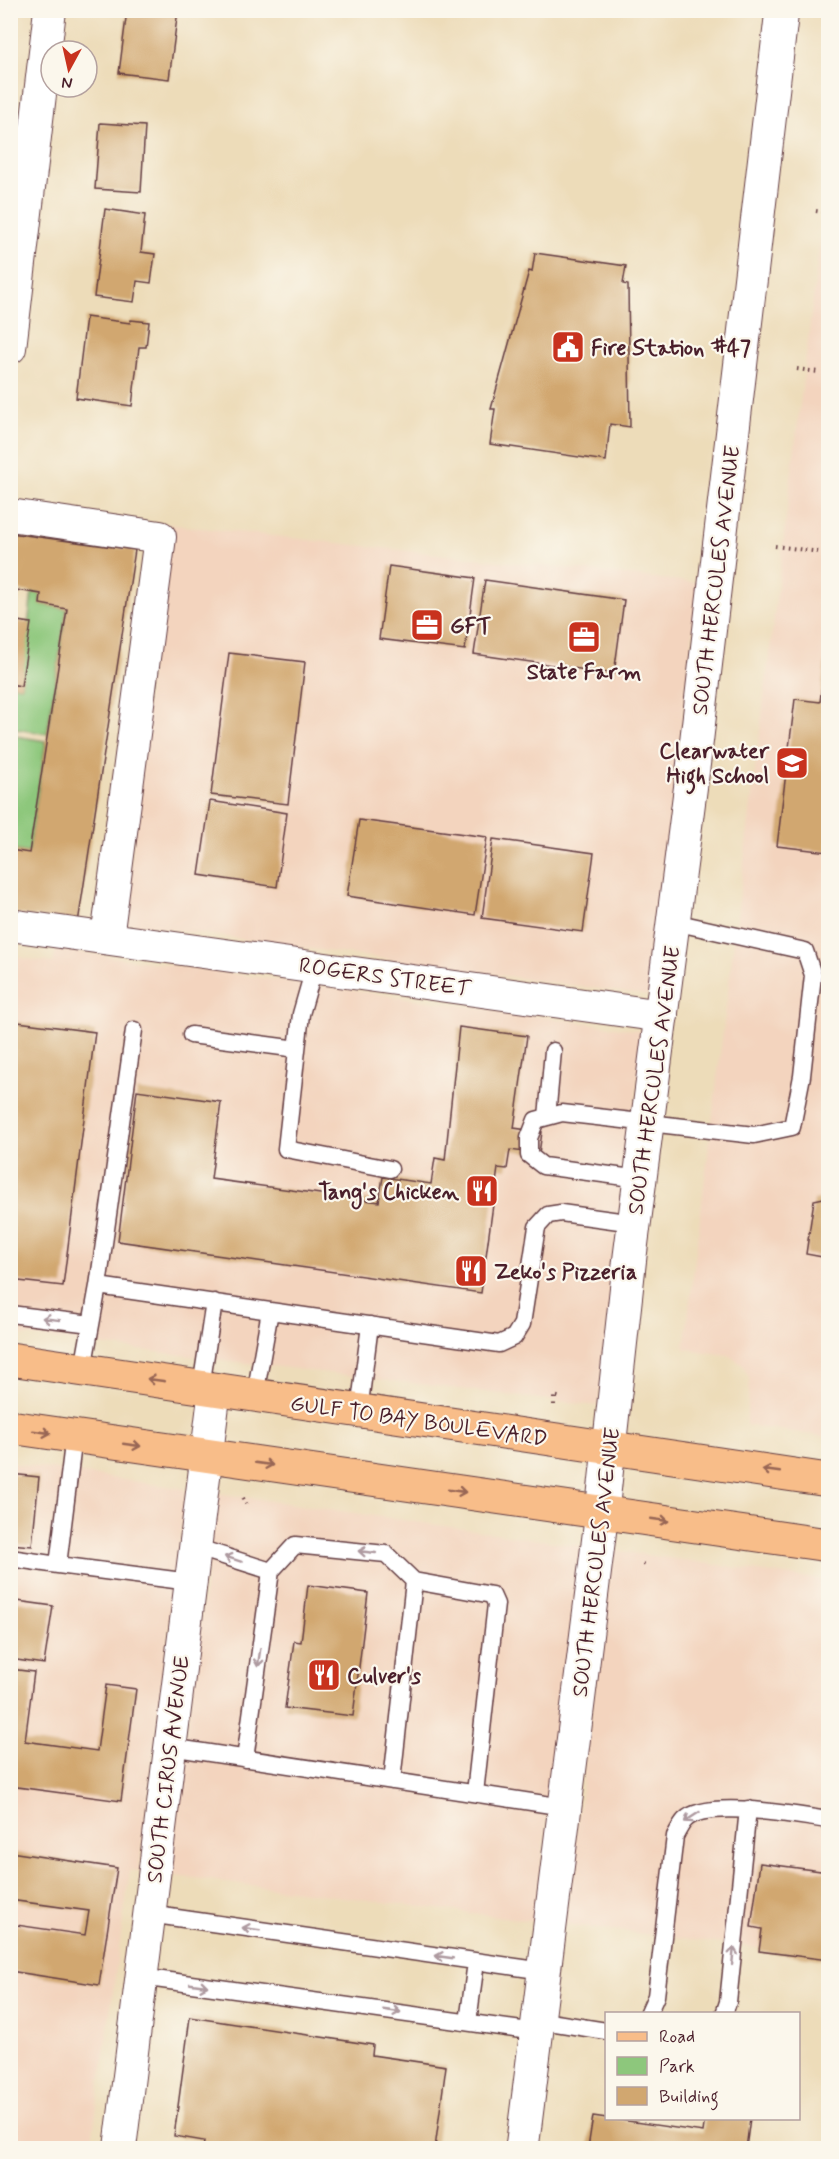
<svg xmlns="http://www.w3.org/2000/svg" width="839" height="2159" font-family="Mynerve,sans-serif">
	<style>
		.built { fill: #f3d4be }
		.green { fill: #8dc77c; stroke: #6c7354; stroke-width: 1.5 }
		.building { fill: #d1a770 }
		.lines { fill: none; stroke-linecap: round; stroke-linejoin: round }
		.service-casing { stroke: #623b40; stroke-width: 19 }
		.minor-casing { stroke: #623b40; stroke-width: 34 }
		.tertiary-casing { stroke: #623b40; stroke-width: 35 }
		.primary-casing { stroke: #623b40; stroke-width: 35 }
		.path { stroke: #623b40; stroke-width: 4; stroke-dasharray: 1.5 4.5; stroke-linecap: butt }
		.service { stroke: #fff; stroke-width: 16 }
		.minor { stroke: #fff; stroke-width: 32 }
		.tertiary { stroke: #fff; stroke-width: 33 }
		.primary { stroke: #f8bd89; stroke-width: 33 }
		.oneway { stroke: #ae9aa0 }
		.oneway2 { stroke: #986655 }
		.labels { text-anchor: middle; stroke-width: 4.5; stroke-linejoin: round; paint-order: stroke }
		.poi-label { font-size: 22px; font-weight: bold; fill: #4a1f2b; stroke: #fbf7ec; text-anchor: start }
		.street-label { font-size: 22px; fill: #4a1f2b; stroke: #fbf7ec }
	</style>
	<rect width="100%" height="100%" fill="#fbf7ec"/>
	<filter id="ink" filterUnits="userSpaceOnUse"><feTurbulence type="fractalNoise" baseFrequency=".0167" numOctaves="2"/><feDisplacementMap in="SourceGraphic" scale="12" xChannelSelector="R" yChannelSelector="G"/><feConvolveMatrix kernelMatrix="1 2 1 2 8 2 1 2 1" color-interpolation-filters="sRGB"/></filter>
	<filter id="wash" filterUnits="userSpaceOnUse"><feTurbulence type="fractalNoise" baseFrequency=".008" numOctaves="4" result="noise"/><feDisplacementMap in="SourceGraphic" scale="24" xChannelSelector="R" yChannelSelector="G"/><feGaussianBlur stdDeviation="1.35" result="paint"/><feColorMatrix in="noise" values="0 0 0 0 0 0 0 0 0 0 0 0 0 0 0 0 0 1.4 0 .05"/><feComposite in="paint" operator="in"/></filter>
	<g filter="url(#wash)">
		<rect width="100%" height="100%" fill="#eddcb9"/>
		<path class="built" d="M 828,177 L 828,1437 L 746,1425 L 750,1380 L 743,1365 L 728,1355 L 684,1349 Z
			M 165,524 L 699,583 L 649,996 L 125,923 Z
			M 56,949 L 644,1031 L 598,1406 L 11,1334 L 10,956 L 53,963 Z
			M 11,1463 L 186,1489 L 139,1871 L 130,1870 L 91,2148 L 11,2148 Z
			M 217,1493 L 582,1546 L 534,1921 L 169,1875 Z
			M 612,1550 L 828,1581 L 828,1957 L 565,1924 Z"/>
		<path class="green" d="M 32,592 L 41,594 L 40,604 L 67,609 L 47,734 L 11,728 L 10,684 L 21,686 Z
			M 10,735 L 46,741 L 29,853 L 11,850 Z"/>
		<g id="blocks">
			<path class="building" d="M 127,10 L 178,10 L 169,79 L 119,73 Z
				M 100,123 L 145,126 L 141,192 L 95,189 Z
				M 105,209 L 145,215 L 141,252 L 155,254 L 151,283 L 137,281 L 134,302 L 94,297 Z
				M 535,253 L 626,266 L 623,284 L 628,285 L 630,427 L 610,424 L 606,461 L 490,444 L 495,409 L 491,409 L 529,271 L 532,272 Z
				M 86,317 L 130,323 L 131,320 L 149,322 L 146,347 L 139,347 L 132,406 L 76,398 Z
				M 10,533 L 135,550 L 78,923 L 10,913 L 10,850 L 29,853 L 67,609 L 40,604 L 41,594 L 10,589 Z
				M 389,566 L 475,578 L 465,650 L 379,639 Z
				M 485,580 L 624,600 L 614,674 L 474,654 Z
				M 10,620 L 31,623 L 21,686 L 10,684 Z
				M 827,645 L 828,645 L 828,852 L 777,846 L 795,699 L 820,702 Z
				M 229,653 L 305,662 L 288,804 L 211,795 Z
				M 210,801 L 287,813 L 277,887 L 199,875 Z
				M 359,820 L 487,837 L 475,915 L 347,896 Z
				M 493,839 L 594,853 L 583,932 L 482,918 Z
				M 10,1021 L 95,1032 L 63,1286 L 10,1280 Z
				M 459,1027 L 527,1036 L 514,1128 L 542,1132 L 539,1154 L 510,1150 L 507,1169 L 498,1168 L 481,1293 L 118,1241 L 137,1090 L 221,1102 L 211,1179 L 379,1202 L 383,1177 L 431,1184 L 435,1158 L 445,1160 Z
				M 828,1197 L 828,1258 L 806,1254 L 814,1200 Z
				M 10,1474 L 39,1477 L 32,1546 L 10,1544 Z
				M 308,1585 L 368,1593 L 353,1716 L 285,1708 L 294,1641 L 301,1642 Z
				M 10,1600 L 53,1606 L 44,1664 L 10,1659 Z
				M 10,1669 L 34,1672 L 25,1741 L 97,1751 L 106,1685 L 136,1689 L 121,1801 L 10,1786 Z
				M 10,1852 L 117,1868 L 99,1985 L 10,1971 L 10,1924 L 85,1935 L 89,1911 L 10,1900 Z
				M 760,1863 L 828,1872 L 828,1960 L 759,1951 L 762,1929 L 751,1927 Z
				M 190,2017 L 373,2045 L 372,2055 L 446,2066 L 435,2148 L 203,2148 L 204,2141 L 174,2136 Z
				M 593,2116 L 703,2132 L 705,2118 L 750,2118 L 746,2148 L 588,2148 Z"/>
		</g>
	</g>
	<g filter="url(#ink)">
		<use href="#blocks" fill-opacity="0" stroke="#623b40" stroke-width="1.5"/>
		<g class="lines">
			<g class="service-casing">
				<path id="service" d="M 315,965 L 301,1014 L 286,1149 L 390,1169
					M 191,1035 L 297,1049
					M 547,1117 L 553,1051
					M 640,1179 L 543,1166 L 529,1155 L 529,1138 L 536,1120 L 562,1113 L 754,1135 L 792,1127 L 802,1076 L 813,975 L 805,951 L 674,922
					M 98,1286 L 134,1030
					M 10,1314 L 91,1324
					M 83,1369 L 98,1286 L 499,1344 L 514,1337 L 522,1324 L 537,1227 L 548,1215 L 561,1213 L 634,1223
					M 201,1387 L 214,1302
					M 255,1395 L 270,1311
					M 359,1411 L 370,1325
					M 74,1436 L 58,1565 L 190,1582
					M 195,1547 L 271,1571
					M 10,1558 L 58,1565
					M 170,1747 L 564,1807
					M 245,1759 L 271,1571 L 295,1545 L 386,1554 L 414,1581 L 492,1595 L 496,1604 L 475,1793
					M 392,1781 L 414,1581
					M 149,1914 L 544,1971
					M 141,1977 L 536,2032
					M 648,2014 L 656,1996 L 675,1836 C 678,1831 681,1824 685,1820 C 706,1798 799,1816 828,1820
					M 724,2014 L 728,2002 L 748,1809
					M 537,2020 L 606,2031
					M 468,2022 L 476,1962"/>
			</g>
			<g class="minor-casing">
				<path id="minor" d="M 10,348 L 50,10
					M 10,515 L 160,537 L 107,938
					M 10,925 L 662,1016
					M 120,2148 L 215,1389"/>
			</g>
			<g class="tertiary-casing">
				<path id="tertiary" d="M 522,2148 L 602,1512 L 630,1256 L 697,737 L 782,10"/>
			</g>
			<g class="primary-casing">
				<path id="primary" d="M 10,1359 L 828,1480
					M 10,1427 L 828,1545"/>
			</g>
			<path class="path" d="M 816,211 L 828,213
				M 797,369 L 818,372
				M 775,546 L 828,553
				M 554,1405 L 554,1396 L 562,1398
				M 243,1498 L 246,1504
				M 643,1564 L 647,1565"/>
			<use href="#service" class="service"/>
			<use href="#minor" class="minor"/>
			<use href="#tertiary" class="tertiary"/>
			<use href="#primary" class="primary"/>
		</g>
		<defs><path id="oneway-shaft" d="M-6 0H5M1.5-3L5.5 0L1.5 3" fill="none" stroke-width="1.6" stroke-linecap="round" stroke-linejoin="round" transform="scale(1.5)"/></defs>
		<g class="oneway">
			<use href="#oneway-shaft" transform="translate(51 1319) rotate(-173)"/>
			<use href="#oneway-shaft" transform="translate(367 1552) rotate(-174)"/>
			<use href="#oneway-shaft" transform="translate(233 1559) rotate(-162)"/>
			<use href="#oneway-shaft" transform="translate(259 1658) rotate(98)"/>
			<use href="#oneway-shaft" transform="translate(692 1817) rotate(147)"/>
			<use href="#oneway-shaft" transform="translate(251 1929) rotate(-172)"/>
			<use href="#oneway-shaft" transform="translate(733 1956) rotate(-84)"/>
			<use href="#oneway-shaft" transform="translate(444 1957) rotate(-172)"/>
			<use href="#oneway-shaft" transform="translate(199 1985) rotate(8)"/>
			<use href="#oneway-shaft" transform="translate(392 2011) rotate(8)"/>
		</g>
		<g class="oneway2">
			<use href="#oneway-shaft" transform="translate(156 1380) rotate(-172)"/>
			<use href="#oneway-shaft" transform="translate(42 1432) rotate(8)"/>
			<use href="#oneway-shaft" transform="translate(132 1445) rotate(8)"/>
			<use href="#oneway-shaft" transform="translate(264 1464) rotate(8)"/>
			<use href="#oneway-shaft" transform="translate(771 1471) rotate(-172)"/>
			<use href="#oneway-shaft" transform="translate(457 1491) rotate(8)"/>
			<use href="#oneway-shaft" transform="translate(660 1520) rotate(8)"/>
		</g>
	</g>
	<defs>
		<g id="civic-square" transform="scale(1.725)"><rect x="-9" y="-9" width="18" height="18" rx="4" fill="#c8321e" stroke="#fbf7ec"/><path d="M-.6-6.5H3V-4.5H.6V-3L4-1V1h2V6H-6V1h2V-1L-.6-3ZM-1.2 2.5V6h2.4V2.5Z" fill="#fff"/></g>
		<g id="office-square" transform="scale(1.725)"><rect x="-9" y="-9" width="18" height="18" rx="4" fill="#c8321e" stroke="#fbf7ec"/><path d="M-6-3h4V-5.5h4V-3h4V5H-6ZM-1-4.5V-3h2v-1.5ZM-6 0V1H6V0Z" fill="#fff"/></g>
		<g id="school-square" transform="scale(1.725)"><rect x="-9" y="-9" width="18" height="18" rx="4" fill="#c8321e" stroke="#fbf7ec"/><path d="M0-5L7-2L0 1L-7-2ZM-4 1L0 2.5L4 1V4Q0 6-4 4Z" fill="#fff"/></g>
		<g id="restaurant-square" transform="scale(1.725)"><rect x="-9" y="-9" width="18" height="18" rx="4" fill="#c8321e" stroke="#fbf7ec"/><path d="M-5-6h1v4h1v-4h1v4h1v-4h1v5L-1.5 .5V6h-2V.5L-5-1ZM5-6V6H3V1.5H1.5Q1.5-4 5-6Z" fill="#fff"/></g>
	</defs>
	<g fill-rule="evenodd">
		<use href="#civic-square" x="568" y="347"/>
		<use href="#office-square" x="427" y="625"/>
		<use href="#office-square" x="584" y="637"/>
		<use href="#school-square" x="792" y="763"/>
		<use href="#restaurant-square" x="482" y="1191"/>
		<use href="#restaurant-square" x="471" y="1271"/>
		<use href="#restaurant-square" x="324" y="1675"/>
	</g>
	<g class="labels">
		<g class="poi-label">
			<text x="591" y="355">Fire Station #47</text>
			<text x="450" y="633">GFT</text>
			<text x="584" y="679" text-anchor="middle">State Farm</text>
			<text x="769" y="758" text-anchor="end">Clearwater<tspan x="769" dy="25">High School</tspan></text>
			<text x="459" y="1199" text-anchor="end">Tang's Chicken</text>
			<text x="494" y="1279">Zeko's Pizzeria</text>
			<text x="347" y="1683">Culver's</text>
		</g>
		<g class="street-label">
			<text transform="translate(715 580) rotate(-83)" y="8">SOUTH HERCULES AVENUE</text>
			<text transform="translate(385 976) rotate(8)" y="8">ROGERS STREET</text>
			<text transform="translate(653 1080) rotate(-82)" y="8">SOUTH HERCULES AVENUE</text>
			<text transform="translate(419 1420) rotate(8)" y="8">GULF TO BAY BOULEVARD</text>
			<text transform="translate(595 1562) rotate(-83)" y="8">SOUTH HERCULES AVENUE</text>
			<text transform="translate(167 1769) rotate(-83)" y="8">SOUTH CIRUS AVENUE</text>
		</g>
	</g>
	<rect width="839" height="2159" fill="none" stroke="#fbf7ec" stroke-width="36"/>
	<rect x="605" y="2012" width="195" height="108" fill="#fbf7ec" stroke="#b4a19f" stroke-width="1.5"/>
	<rect x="617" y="2032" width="30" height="9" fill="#f8bd89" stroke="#b4a19f" stroke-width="1.5"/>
	<text x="659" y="2042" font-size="18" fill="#4a1f2b">Road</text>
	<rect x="617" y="2057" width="30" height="18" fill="#8dc77c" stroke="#b4a19f" stroke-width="1.5"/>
	<text x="659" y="2072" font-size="18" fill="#4a1f2b">Park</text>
	<rect x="617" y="2087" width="30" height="18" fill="#d1a770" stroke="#b4a19f" stroke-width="1.5"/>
	<text x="659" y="2102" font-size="18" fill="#4a1f2b">Building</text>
	<g transform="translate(69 69) rotate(188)"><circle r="28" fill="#fbf7ec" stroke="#b4a19f" stroke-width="1.5"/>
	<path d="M0-4.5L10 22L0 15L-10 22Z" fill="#c8321e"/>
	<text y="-9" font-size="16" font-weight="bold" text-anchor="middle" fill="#4a1f2b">N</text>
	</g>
</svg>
